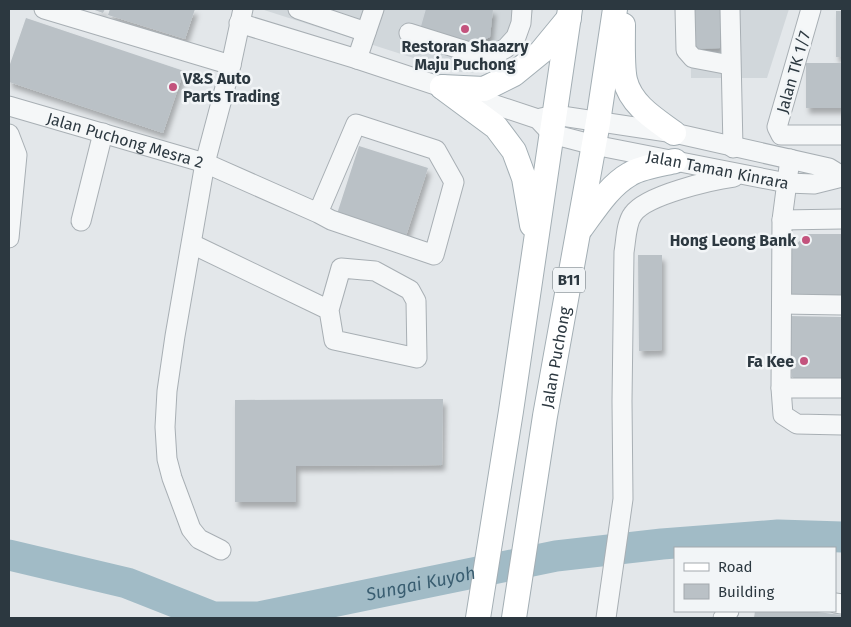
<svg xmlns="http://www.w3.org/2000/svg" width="851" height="627" font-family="'Fira Sans',sans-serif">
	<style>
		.built { fill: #d1d7db }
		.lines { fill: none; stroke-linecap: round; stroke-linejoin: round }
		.river { stroke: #a1bbc6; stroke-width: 31 }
		.building { fill: #bac1c6; filter: url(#shadow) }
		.minor-casing { stroke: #a8afb4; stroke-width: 21 }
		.major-casing { stroke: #a3aeb4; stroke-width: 26 }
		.minor { stroke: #f5f7f8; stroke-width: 19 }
		.major { stroke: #fff; stroke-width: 24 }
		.poi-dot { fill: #c3537d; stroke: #f2f5f7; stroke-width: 2 }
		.labels { text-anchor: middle; stroke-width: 5; stroke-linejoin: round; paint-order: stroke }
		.shield { fill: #f2f5f7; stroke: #677177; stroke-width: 1 }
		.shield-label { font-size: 15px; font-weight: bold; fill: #2c3840 }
		.poi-label { font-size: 16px; font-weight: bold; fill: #2c3840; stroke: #f2f5f7; text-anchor: end }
		.street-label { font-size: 16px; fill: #2c3840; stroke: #f2f5f7 }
		.water-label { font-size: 18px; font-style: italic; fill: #3a5e71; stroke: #f2f5f7 }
	</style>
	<defs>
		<filter id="shadow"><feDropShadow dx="3" dy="5.5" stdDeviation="2.5" flood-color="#0004"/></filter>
	</defs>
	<rect width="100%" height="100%" fill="#e3e7ea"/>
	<path class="built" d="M 261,9 L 533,9 L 531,20 L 518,46 L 508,55 L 487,68 L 471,73 L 454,71 Z
		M 690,9 L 789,9 L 767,78 L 691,78 Z"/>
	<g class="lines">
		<path class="river" id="s1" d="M 9,555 L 127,583 L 213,617 L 259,617 L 556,556 L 662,544 L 778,535 L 842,537"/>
	</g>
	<path class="building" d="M 92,9 L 105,9 L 103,13 Z
		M 110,9 L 195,9 L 185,39 L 108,15 Z
		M 426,9 L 493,9 L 490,37 L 469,47 L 420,30 Z
		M 695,9 L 720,9 L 720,48 L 695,49 Z
		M 836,11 L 842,11 L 842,57 L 836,57 Z
		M 26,18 L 184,71 L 163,133 L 9,82 L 9,67 Z
		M 806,63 L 842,63 L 842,108 L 806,108 Z
		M 359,146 L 428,168 L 406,236 L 337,214 Z
		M 807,234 L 842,234 L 842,302 L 792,301 L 790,250 Z
		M 638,255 L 662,255 L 662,350 L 639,351 Z
		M 788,316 L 842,317 L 842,383 L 802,382 L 792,377 Z
		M 443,399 L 442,465 L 296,466 L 296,502 L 235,502 L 235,400 Z
		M 755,611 L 809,611 L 842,615 L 842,618 L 754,618 Z"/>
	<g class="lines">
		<g class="minor-casing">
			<g id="minor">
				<path d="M 44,9 L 231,65"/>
				<path d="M 298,9 L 366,32"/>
				<path d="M 685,9 L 686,50 L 693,58 L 730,65"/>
				<path d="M 730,9 L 733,148"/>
				<path d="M 811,9 L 777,127 L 781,135 L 842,135"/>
				<path id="s2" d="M 239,23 L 357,59 L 538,119 L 552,134 L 594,145 L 787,183 L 814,184 L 842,177"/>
				<path d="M 409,33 L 476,54 L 491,56 L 506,48 L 516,37 L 521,23 L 522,9"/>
				<path d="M 357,59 L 374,9"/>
				<path id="s3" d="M 9,106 L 205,163 L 318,213 L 356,124 L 436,150 L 454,182 L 434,255 L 331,220 L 318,213"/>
				<path d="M 541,118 L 555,115 L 674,133 L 829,168 L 842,176"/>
				<path d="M 9,134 L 17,155 L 9,238"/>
				<path d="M 790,159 L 782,220 L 781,388 L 783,415 L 797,424 L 842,425"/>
				<path d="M 782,220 L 842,219"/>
				<path d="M 81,221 L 103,133"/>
				<path d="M 192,244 L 329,310 L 334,340 L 417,358 L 416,301 L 410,290 L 375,271 L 341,268 L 329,310"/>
				<path d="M 782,304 L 842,305"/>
				<path d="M 781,388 L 842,388"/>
				<path d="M 221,550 L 199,539 L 191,529 L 172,478 L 167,459 L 165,427 L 167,391 L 175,336 L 205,163 L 231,65 L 243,9"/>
				<path d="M 835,603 L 842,604"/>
				<path d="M 606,618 L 623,499 L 622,401 L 624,252 C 626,241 626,223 633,214 C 646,195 712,180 734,177"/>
				<path d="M 723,618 L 729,611"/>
			</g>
		</g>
		<g class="major-casing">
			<g id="major">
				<path d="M 623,25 C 623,40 622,67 625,80 C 631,105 655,119 674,133"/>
				<path d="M 442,87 L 496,127 L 514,151 L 524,178 L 532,225"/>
				<path d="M 442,87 L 484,89 L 514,74 L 541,52 L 569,18"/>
				<path d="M 581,228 C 595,209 609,186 630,174 C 641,167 662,164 675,161"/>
				<path d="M 478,618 L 511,411 L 570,9"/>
				<path id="s4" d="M 514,618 L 545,416 L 598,122 L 615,9"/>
			</g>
		</g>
		<use href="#minor" class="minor"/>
		<use href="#major" class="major"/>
	</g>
	<g class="poi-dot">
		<circle cx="465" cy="29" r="5"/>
		<circle cx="173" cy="87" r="5"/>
		<circle cx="806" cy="240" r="5"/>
		<circle cx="804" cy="361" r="5"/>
	</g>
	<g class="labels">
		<rect class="shield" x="553" y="267.5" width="32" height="25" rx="4"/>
		<g class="shield-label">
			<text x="569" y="285">B11</text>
		</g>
		<g class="poi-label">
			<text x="465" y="52" text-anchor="middle">Restoran Shaazry<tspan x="465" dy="18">Maju Puchong</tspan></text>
			<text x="183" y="84" text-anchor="start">V&amp;S Auto<tspan x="183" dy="18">Parts Trading</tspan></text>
			<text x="796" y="246">Hong Leong Bank</text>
			<text x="794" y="367">Fa Kee</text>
		</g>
		<g class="street-label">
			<text transform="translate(793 72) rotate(-74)" y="6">Jalan TK 1/7</text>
			<text dy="6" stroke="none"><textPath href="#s3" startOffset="121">Jalan Puchong Mesra 2</textPath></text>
			<text dy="6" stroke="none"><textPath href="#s2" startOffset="504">Jalan Taman Kinrara</textPath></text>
			<text dy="6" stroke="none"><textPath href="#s4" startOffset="264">Jalan Puchong</textPath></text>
		</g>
		<g class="water-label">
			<text dy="6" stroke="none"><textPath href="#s1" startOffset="425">Sungai Kuyoh</textPath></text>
		</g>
	</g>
	<rect width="851" height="627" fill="none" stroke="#2c3840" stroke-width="20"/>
	<rect x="674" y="547" width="162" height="65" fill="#f2f5f7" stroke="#a3a9ae"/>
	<rect x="684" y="563" width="25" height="8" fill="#ffffff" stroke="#a3a9ae"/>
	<text x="718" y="572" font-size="15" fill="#2c3840">Road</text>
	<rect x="684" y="584" width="25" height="15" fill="#bac1c6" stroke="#a3a9ae"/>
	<text x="718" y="597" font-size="15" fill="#2c3840">Building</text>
</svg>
